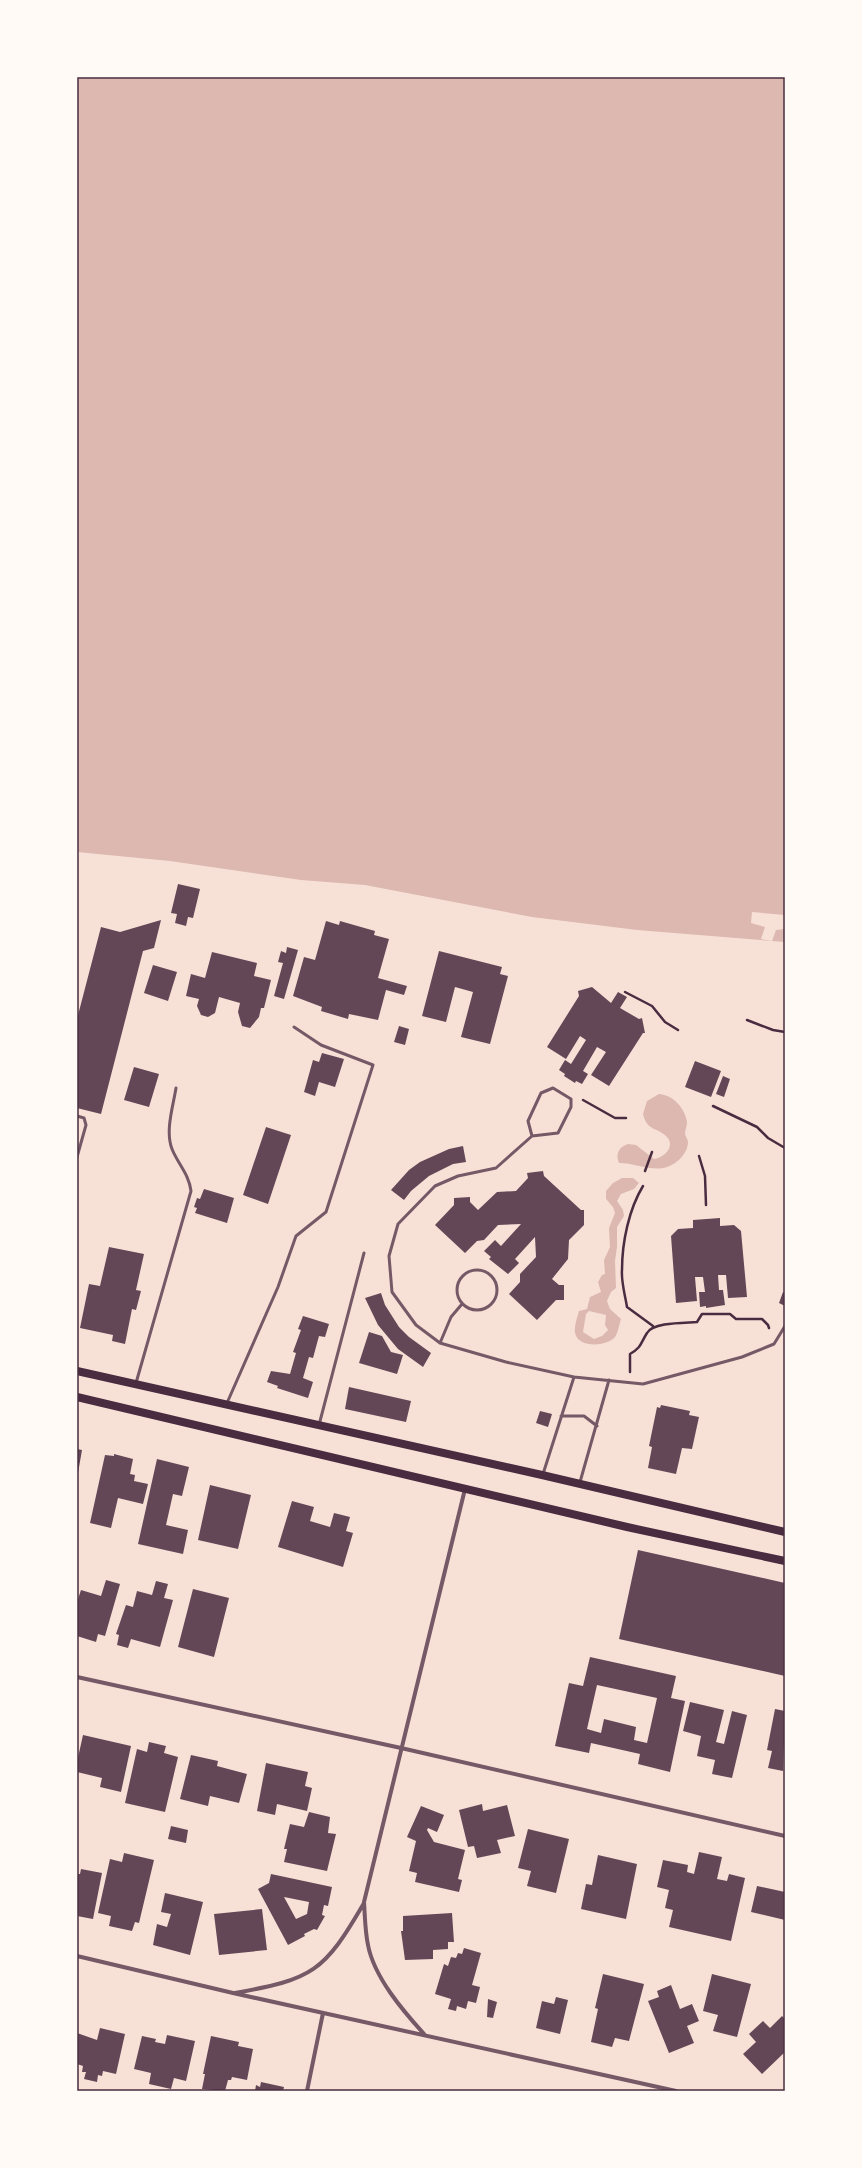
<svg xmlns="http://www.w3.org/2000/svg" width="862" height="2168" font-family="Spectral,serif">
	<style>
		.water { fill: #dcb8b0; fill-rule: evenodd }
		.pier { fill: #f7e1d7 }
		.building { fill: #644757; fill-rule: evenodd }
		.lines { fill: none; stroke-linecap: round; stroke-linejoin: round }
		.path { stroke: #4a2c40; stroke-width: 2.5 }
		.service { stroke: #755966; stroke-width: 3 }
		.minor { stroke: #755966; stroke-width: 4 }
		.secondary { stroke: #4a2c40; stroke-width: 8 }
		.neatline { fill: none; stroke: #4a2c40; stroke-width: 1.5 }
	</style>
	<rect width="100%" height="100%" fill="#f7e1d7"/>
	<path class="water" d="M 77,77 L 785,77 L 785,942 L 637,930 L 532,917 L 365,885 L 301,880 L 170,861 L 77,852 Z
		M 659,1094 C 673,1095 685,1108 687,1122 C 687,1126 685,1130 685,1134 C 686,1137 688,1140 688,1142 C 688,1153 677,1164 667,1167 C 652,1172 635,1163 619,1163 C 615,1154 619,1147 628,1144 L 636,1145 L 654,1159 C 663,1158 676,1147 667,1137 C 658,1127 647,1132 643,1114 L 647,1101 Z
		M 622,1178 L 633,1178 L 639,1183 L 634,1189 L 621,1194 L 617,1201 L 623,1210 L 624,1216 L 617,1227 L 617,1247 L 615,1261 L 616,1288 L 611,1292 L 607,1301 L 610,1309 L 621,1319 C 619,1325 618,1333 615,1337 C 606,1347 578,1348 575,1333 C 574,1326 577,1318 579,1311 L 587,1309 L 590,1297 L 601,1292 L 598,1282 L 602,1275 L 605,1274 L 604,1260 L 610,1247 L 609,1228 L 615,1213 L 613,1207 L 606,1199 L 606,1191 L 613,1183 ZM 589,1311 L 606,1315 L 605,1325 L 608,1330 L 602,1336 L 594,1339 L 583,1332 L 586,1314 Z"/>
	<path class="pier" d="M 752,912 L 785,915 L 785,929 L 776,930 L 772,941 L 761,939 L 765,927 L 751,923 Z"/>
	<path class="building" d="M 178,884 L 200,889 L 193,918 L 188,917 L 186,926 L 175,923 L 177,914 L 171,913 Z
		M 161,920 L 154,948 L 143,951 L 101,1114 L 77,1108 L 77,1019 L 101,927 L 120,932 Z
		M 326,921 L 339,925 L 340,921 L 375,931 L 374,935 L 389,939 L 378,978 L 407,986 L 404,995 L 386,990 L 378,1020 L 349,1014 L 348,1019 L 321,1011 L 322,1007 L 293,996 L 304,957 L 315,960 Z
		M 287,947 L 298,950 L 284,999 L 274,996 L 283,963 L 278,962 L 281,951 L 286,953 Z
		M 439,951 L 502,967 L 500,974 L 508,976 L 490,1044 L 461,1037 L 473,992 L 455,987 L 446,1022 L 422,1016 Z
		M 212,952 L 257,963 L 254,976 L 271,980 L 264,1008 L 261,1008 L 259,1017 L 250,1028 L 242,1026 L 238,1012 L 240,1003 L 219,997 L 215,1013 L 208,1017 L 201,1015 L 197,1006 L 199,999 L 186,996 L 191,974 L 205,978 Z
		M 153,965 L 177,972 L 168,1001 L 144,993 Z
		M 592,987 L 611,1003 L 618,992 L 627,997 L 620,1008 L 639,1019 L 642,1018 L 645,1033 L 643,1033 L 609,1086 L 591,1075 L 606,1052 L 597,1047 L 583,1071 L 588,1074 L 582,1084 L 576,1081 L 575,1083 L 564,1076 L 565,1074 L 559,1070 L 565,1060 L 571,1064 L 586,1040 L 580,1036 L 566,1059 L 547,1047 L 579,996 L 578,991 Z
		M 399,1026 L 409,1029 L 405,1045 L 394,1042 Z
		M 322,1053 L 344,1059 L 335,1087 L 319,1082 L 315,1096 L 304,1092 L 313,1060 L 319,1062 Z
		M 695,1061 L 721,1071 L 711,1097 L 685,1087 Z
		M 134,1067 L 159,1074 L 149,1107 L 124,1100 Z
		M 723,1076 L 730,1079 L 724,1097 L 716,1094 Z
		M 266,1127 L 291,1135 L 268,1204 L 243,1195 Z
		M 463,1146 L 466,1162 L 453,1164 L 429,1176 L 411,1191 L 404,1200 L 391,1190 L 409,1170 L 420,1162 L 449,1149 Z
		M 543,1171 L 544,1176 L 581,1210 L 584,1210 L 584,1225 L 569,1240 L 568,1259 L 552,1279 L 559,1285 L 564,1285 L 564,1300 L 556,1300 L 537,1320 L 509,1294 L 520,1282 L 520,1274 L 536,1257 L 535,1237 L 515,1259 L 519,1263 L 508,1274 L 489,1259 L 491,1257 L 484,1251 L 495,1240 L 501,1246 L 521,1224 L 498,1225 L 484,1240 L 477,1241 L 465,1253 L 435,1225 L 454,1205 L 454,1198 L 470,1197 L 470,1202 L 478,1210 L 497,1192 L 516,1191 L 528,1178 L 527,1173 Z
		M 204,1189 L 234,1198 L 227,1223 L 195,1213 L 197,1208 L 194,1207 L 197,1198 L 200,1199 Z
		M 720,1218 L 720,1226 L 734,1225 L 741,1231 L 747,1297 L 728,1298 L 726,1275 L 718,1275 L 719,1290 L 723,1290 L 725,1305 L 706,1308 L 706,1306 L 700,1307 L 699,1292 L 705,1292 L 703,1277 L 695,1277 L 697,1301 L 676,1303 L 671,1236 L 678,1229 L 693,1228 L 693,1220 Z
		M 109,1247 L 144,1254 L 136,1290 L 141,1291 L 136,1310 L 132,1309 L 125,1344 L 112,1341 L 113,1335 L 80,1328 L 89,1284 L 100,1286 Z
		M 783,1292 L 785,1293 L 785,1306 L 779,1303 Z
		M 381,1293 L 385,1305 L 399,1327 L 409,1337 L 431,1353 L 423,1367 L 398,1349 L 378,1325 L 365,1298 Z
		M 303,1316 L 329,1324 L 325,1337 L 319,1336 L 313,1358 L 309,1357 L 303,1378 L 313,1382 L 308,1398 L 277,1388 L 278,1386 L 267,1382 L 271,1371 L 290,1374 L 296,1353 L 293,1352 L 301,1330 L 298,1329 Z
		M 369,1332 L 382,1336 L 391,1352 L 403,1355 L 397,1374 L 359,1363 Z
		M 349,1387 L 411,1401 L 406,1422 L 345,1409 Z
		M 661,1405 L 690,1411 L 689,1415 L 699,1417 L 692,1449 L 682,1448 L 676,1474 L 648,1468 L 652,1447 L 649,1446 L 657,1407 L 660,1408 Z
		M 540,1411 L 552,1414 L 548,1427 L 536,1423 Z
		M 77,1449 L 82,1450 L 78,1473 L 77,1473 Z
		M 114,1454 L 133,1459 L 130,1474 L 135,1475 L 134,1481 L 148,1484 L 143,1504 L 118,1498 L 111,1528 L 90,1523 L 105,1455 L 114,1456 Z
		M 157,1459 L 189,1467 L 182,1496 L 173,1494 L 166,1525 L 188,1530 L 183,1554 L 138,1544 Z
		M 210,1485 L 251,1495 L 238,1549 L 198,1540 Z
		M 292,1501 L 314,1507 L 310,1521 L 330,1527 L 334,1513 L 350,1517 L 346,1531 L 353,1533 L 343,1567 L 278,1547 Z
		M 638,1550 L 785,1583 L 785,1676 L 619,1639 Z
		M 106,1580 L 120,1584 L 105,1636 L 98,1634 L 96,1642 L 77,1636 L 77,1602 L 81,1590 L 101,1596 Z
		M 156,1581 L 168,1584 L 164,1598 L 173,1600 L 160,1647 L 131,1639 L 128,1648 L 117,1645 L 119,1635 L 116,1634 L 126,1605 L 133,1607 L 137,1591 L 152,1595 Z
		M 193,1589 L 229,1598 L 214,1657 L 178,1647 Z
		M 590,1657 L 676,1676 L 671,1698 L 685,1701 L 670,1772 L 638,1764 L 640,1754 L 591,1743 L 589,1753 L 555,1746 L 569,1683 L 583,1686 ZM 597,1685 L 657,1698 L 647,1743 L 634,1740 L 636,1727 L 604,1719 L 601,1733 L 587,1729 Z
		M 690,1702 L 724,1710 L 716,1742 L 724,1744 L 732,1711 L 747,1715 L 732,1778 L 712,1774 L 715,1760 L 697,1756 L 701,1736 L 683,1731 Z
		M 775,1709 L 785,1711 L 783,1771 L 768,1768 L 772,1751 L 767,1750 Z
		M 83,1735 L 131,1746 L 121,1792 L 100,1787 L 102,1778 L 77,1772 L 77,1762 Z
		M 149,1742 L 166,1746 L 164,1753 L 178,1757 L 165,1812 L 125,1803 L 137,1749 L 147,1752 Z
		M 191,1755 L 218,1761 L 217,1766 L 247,1774 L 239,1803 L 210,1796 L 208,1806 L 180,1799 Z
		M 266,1763 L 308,1772 L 305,1786 L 312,1788 L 307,1811 L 277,1804 L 275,1815 L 257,1811 Z
		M 482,1804 L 483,1811 L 507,1805 L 515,1836 L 497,1840 L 501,1853 L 477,1858 L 474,1846 L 468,1847 L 459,1810 Z
		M 421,1806 L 444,1815 L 437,1832 L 428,1828 L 427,1830 L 434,1842 L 465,1850 L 458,1879 L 462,1880 L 459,1892 L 415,1882 L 417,1873 L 409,1871 L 416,1841 L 407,1837 Z
		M 309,1812 L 330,1817 L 328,1833 L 336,1834 L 327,1871 L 284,1862 L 287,1849 L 284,1849 L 290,1824 L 304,1827 Z
		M 171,1826 L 188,1830 L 186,1843 L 168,1839 Z
		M 528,1829 L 569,1839 L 556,1893 L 527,1886 L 531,1871 L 518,1868 Z
		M 699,1852 L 722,1857 L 717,1879 L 727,1881 L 729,1874 L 745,1878 L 731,1941 L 669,1927 L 673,1910 L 665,1908 L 669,1890 L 657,1887 L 663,1860 L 688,1865 L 687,1872 L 694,1874 Z
		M 124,1853 L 154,1860 L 139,1923 L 135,1922 L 132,1931 L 109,1926 L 111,1916 L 98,1913 L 110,1859 L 122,1862 Z
		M 598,1855 L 637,1864 L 626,1919 L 581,1909 L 586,1884 L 592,1885 Z
		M 81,1869 L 102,1873 L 93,1919 L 77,1916 L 77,1874 L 80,1874 Z
		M 271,1874 L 332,1887 L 328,1906 L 324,1905 L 322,1915 L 325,1916 L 317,1930 L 314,1929 L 304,1934 L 305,1936 L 288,1945 L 258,1889 L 269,1883 ZM 284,1897 L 309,1902 L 307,1914 L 296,1919 Z
		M 757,1886 L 785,1892 L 785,1920 L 751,1912 Z
		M 165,1893 L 203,1902 L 190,1955 L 153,1945 L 157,1924 L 167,1927 L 171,1914 L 161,1912 Z
		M 262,1909 L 267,1950 L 219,1955 L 214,1914 Z
		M 452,1913 L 454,1942 L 448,1942 L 448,1949 L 433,1950 L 433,1959 L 405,1960 L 401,1931 L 403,1931 L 403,1916 Z
		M 464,1948 L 481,1953 L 472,1985 L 480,1987 L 476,2003 L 468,2001 L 466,2009 L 457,2006 L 456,2011 L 448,2009 L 451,1999 L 435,1994 L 444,1964 L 448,1966 L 451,1957 L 456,1958 L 458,1953 L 462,1954 Z
		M 603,1974 L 644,1984 L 629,2041 L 615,2038 L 612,2047 L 591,2042 L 598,2009 L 595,2008 Z
		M 712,1974 L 751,1984 L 737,2037 L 713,2031 L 718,2015 L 703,2011 Z
		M 671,1985 L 680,2009 L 692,2004 L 699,2021 L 687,2026 L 694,2043 L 669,2053 L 648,2001 L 659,1997 L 657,1991 Z
		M 556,1997 L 568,2000 L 560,2034 L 536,2028 L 542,2001 L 554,2004 Z
		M 488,1999 L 497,2002 L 493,2018 L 487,2017 Z
		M 782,2016 L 785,2019 L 785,2052 L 762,2074 L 743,2054 L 756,2042 L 749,2034 L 763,2021 L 770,2028 Z
		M 100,2028 L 125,2034 L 116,2074 L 103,2071 L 102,2076 L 98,2075 L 97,2082 L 84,2079 L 86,2072 L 82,2072 L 83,2066 L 77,2064 L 77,2033 L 97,2040 Z
		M 167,2035 L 195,2041 L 186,2081 L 174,2078 L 171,2089 L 149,2084 L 151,2073 L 134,2069 L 142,2036 L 156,2039 L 155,2042 L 165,2044 Z
		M 211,2036 L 239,2042 L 238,2046 L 253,2049 L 247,2080 L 232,2077 L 231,2080 L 228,2080 L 225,2091 L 202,2089 L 205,2074 L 203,2074 Z
		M 261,2082 L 284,2087 L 283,2091 L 255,2091 L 256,2085 L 260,2087 Z"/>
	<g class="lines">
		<path class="path" d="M 625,992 L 652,1006 L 665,1022 L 678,1030
			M 747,1020 L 773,1030 L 785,1032
			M 583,1100 L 615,1118 L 626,1118
			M 713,1106 L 757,1127 L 768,1138 L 785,1148
			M 699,1156 L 705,1176 L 706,1205
			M 645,1171 L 652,1152
			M 643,1186 C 629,1209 622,1242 622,1270 C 621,1281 625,1295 627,1307 L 653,1326
			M 630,1372 L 630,1354 C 642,1347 640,1344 647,1333 C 653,1322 685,1323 697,1322 L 702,1314 L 730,1314 L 736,1319 L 762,1319 L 768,1325 L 769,1328"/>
		<path class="service" d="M 77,1116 L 84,1118 L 86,1125 L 77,1157
			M 532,1136 L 528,1121 L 541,1093 L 553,1088 L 571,1099 L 571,1107 L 558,1133 L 532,1136 L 496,1168 L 458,1176 L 435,1186 L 398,1224 L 389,1256 L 392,1292 L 416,1325 L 440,1343 L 506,1362 L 574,1377 L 643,1384 L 742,1357 L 774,1344 L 785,1326
			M457 1290a20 20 0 1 1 40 0a20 20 0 1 1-40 0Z
			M 440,1343 L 451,1317 L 462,1304
			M 136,1383 L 191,1191 C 189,1174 178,1164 172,1149 C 165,1131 173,1107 176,1088
			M 227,1403 L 278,1287 L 296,1236 L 326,1212 L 373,1065 L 321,1045 L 294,1027
			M 561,1416 L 584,1416 L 597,1426
			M 319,1425 L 364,1253
			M 543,1474 L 574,1377
			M 580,1482 L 609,1380"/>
		<path class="minor" d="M 77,1677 L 401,1748 L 785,1836
			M 77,1956 L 233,1993 L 676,2091
			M 235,1993 C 313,1979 324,1972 364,1903
			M 425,2035 C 403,2011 374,1977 368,1945 C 365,1931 365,1917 364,1902 L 465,1489
			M 307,2091 L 323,2013"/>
		<path class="secondary" d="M 77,1371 L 542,1475 L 785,1532
			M 77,1397 L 627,1527 L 785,1561"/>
	</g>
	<rect width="862" height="2168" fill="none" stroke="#fffaf5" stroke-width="156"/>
	<rect x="78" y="78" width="706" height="2012" class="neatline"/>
</svg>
